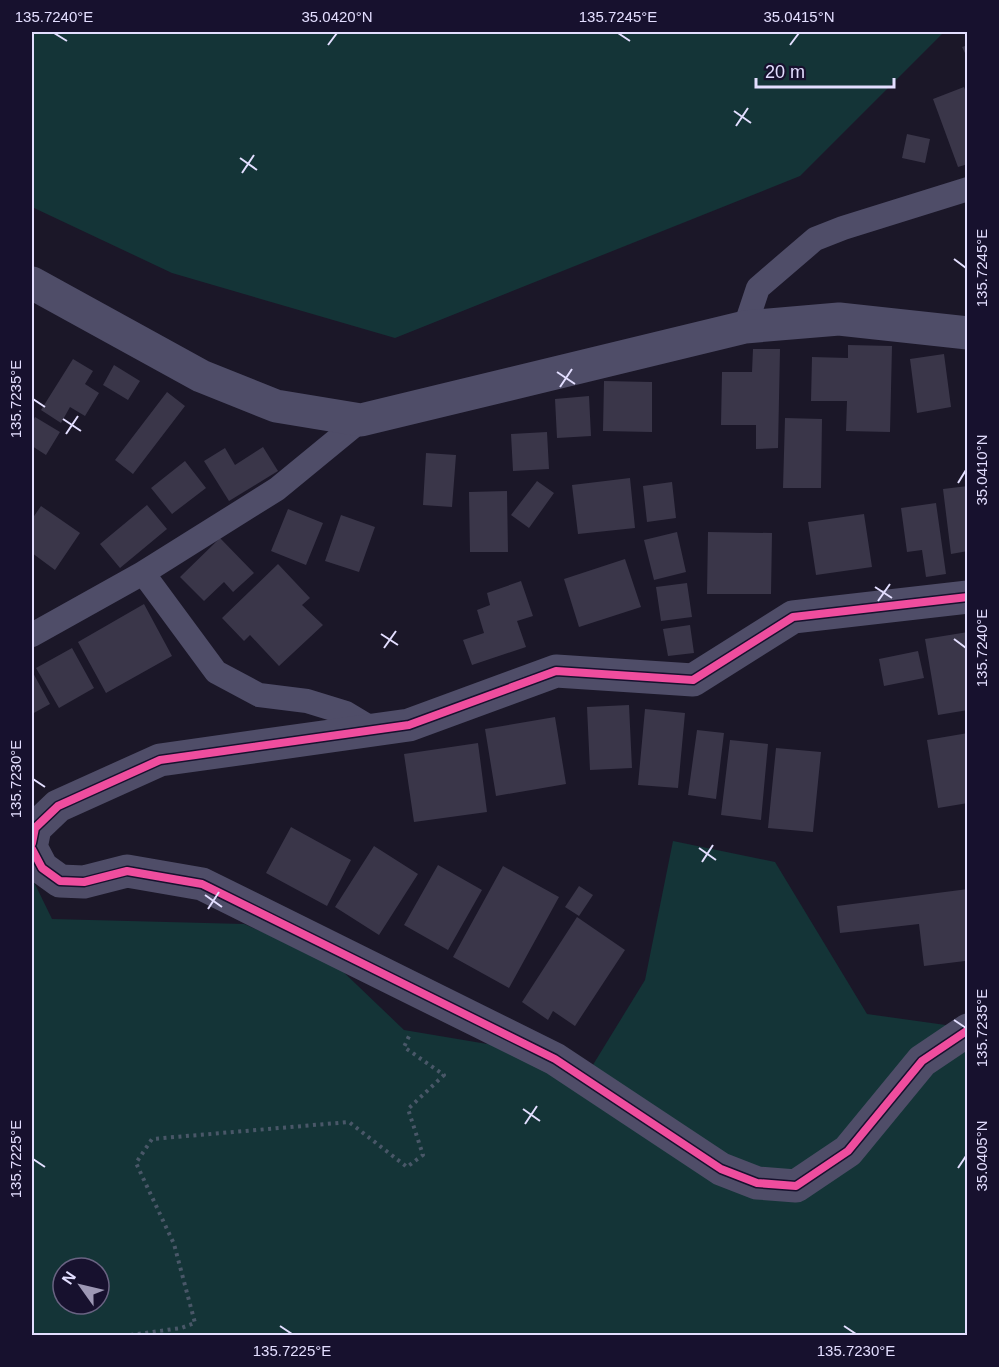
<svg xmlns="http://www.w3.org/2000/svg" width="999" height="1367" font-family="Helvetica,sans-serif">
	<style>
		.green { fill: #143437; fill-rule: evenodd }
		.building { fill: #3a3649 }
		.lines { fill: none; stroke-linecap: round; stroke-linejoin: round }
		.path { stroke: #495768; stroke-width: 4; stroke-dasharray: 3 4.5; stroke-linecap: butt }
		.service { stroke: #4f4d68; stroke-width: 24 }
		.minor { stroke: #4f4d68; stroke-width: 33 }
		.tertiary { stroke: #4f4d68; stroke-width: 33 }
		.cycleway-casing { stroke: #17112e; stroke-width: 11 }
		.cycleway { stroke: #ef4d9e; stroke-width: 8 }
		.ticks { fill: none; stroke: #e3deff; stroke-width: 2 }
		.neatline { fill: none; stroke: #e3deff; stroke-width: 2 }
		.ticks-label { font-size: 15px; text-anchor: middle; fill: #e3deff }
	</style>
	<rect width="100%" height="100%" fill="#1b1728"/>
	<path class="green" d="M 32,32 L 944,32 L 800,176 L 395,338 L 172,273 L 32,207 Z
		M 673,841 L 775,862 L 867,1014 L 967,1028 L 967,1335 L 32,1335 L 32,878 L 52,919 L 244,924 L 334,963 L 404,1030 L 505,1047 L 580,1086 L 645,980 ZM 63,1268 L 99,1268 L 99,1304 L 63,1304 Z"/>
	<path class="building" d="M 968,45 L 968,59 L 962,47 Z
		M 964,87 L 968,97 L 968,164 L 958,167 L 933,99 Z
		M 907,134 L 930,139 L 925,163 L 902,158 Z
		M 848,345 L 892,346 L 890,432 L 846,431 L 847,401 L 811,401 L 812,357 L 848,358 Z
		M 753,349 L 780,349 L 778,448 L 756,449 L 756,425 L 721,425 L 722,372 L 752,372 Z
		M 944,354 L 951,407 L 917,413 L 910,359 Z
		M 73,359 L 93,371 L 85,384 L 99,393 L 85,416 L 70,407 L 61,423 L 41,410 Z
		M 114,365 L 140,381 L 128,400 L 103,385 Z
		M 604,381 L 652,382 L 652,432 L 603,431 Z
		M 167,392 L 185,406 L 133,474 L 115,460 Z
		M 589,396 L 591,436 L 557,438 L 555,399 Z
		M 35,417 L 60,432 L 46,455 L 32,446 L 32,423 Z
		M 785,418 L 822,419 L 821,488 L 783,488 Z
		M 547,432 L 549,469 L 513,471 L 511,434 Z
		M 263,447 L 278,471 L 229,501 L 204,461 L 225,448 L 235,465 Z
		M 426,453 L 456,455 L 452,507 L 423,505 Z
		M 185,461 L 206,488 L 172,514 L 151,488 Z
		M 630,478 L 635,528 L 578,534 L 572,485 Z
		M 537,481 L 554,493 L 529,528 L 511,515 Z
		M 672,482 L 676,518 L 647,522 L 643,486 Z
		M 968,486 L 968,551 L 951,554 L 943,489 Z
		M 507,491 L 508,552 L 470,552 L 469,492 Z
		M 936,503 L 946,574 L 926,577 L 922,550 L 907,552 L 901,508 Z
		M 147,505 L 167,529 L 120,568 L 100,544 Z
		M 41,506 L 80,533 L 55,570 L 32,553 L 32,519 Z
		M 288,509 L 323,523 L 306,565 L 271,551 Z
		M 864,514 L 872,567 L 816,575 L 808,522 Z
		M 341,515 L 375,527 L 359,572 L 325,561 Z
		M 677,532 L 686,572 L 654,580 L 644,540 Z
		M 708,532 L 772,533 L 771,594 L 707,594 Z
		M 220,538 L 254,573 L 233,592 L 224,582 L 204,601 L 180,577 Z
		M 625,559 L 641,607 L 579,627 L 564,579 Z
		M 278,564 L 310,598 L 302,605 L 323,625 L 279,666 L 250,635 L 244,641 L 222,618 Z
		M 521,581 L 533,616 L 517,621 L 526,647 L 472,665 L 463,640 L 484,633 L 477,610 L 490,605 L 487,593 Z
		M 687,583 L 692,617 L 661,621 L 656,587 Z
		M 144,604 L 172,656 L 106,693 L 78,642 Z
		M 690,625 L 694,653 L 668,656 L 663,629 Z
		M 968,632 L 968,710 L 938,715 L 925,639 Z
		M 72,648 L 94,688 L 59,708 L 36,668 Z
		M 918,651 L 924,678 L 884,686 L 879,659 Z
		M 32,671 L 50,704 L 32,714 Z
		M 629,705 L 632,768 L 590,770 L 587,707 Z
		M 645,709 L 685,713 L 678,788 L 638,785 Z
		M 555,717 L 566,784 L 496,796 L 485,729 Z
		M 697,730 L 724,733 L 716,799 L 688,795 Z
		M 968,733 L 968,803 L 938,808 L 927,740 Z
		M 730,740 L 768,744 L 761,820 L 721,815 Z
		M 478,743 L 487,812 L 414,822 L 404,754 Z
		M 776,748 L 821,752 L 813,832 L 768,828 Z
		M 291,827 L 351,860 L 327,906 L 266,873 Z
		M 374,846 L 418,874 L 379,935 L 335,907 Z
		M 438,865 L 482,890 L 448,950 L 404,925 Z
		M 503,866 L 559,897 L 509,988 L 453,957 Z
		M 579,886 L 593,895 L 579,916 L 565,907 Z
		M 968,889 L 965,961 L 924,966 L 919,924 L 840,933 L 837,906 Z
		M 577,917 L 625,950 L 575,1026 L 553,1011 L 548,1020 L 522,1002 Z"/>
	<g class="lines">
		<path class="path" d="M 123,1336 L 181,1328 L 195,1323 L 174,1244 L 136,1163 L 152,1139 L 349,1122 L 407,1167 L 423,1155 L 408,1109 L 444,1075 L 404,1047 L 410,1034"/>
		<path class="service" d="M 745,327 L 758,288 L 815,239 L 843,228 L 968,189
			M 361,420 L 277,489 L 143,573 L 216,672 L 259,695 L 307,701 L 346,713 L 376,731
			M 32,635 L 143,573"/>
		<path class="minor" d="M 32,843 L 35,828 L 58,806 L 160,760 L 409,725 L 556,671 L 693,680 L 793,617 L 968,597
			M 32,849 L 42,868 L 60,881 L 84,882 L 127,871 L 202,884 L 555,1059 L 721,1169 L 757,1183 L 796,1186 L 848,1151 L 922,1061 L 968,1030"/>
		<path class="tertiary" d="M 32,283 L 201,376 L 276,406 L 361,420 L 745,327 L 839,319 L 968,333"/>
		<g class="cycleway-casing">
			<path id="cycleway" d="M 32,843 L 35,828 L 58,806 L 160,760 L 409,725 L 556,671 L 693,680 L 793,617 L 968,597
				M 32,849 L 42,868 L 60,881 L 84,882 L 127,871 L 202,884 L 555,1059 L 721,1169 L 757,1183 L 796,1186 L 848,1151 L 922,1061 L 968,1030"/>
		</g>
		<use href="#cycleway" class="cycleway"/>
	</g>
	<path class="ticks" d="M 54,33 L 67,41M 618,33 L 630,41M 328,45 L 337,33M 790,45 L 799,33M 734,111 L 751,123M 736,126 L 748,108M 240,158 L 257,170M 242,173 L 254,155M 954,259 L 966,268M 557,372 L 575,384M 560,387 L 572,369M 33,399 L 45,407M 63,419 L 81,431M 66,434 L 78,416M 958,483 L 966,470M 875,587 L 892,598M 878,601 L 890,584M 381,634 L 398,645M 954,639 L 966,648M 384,648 L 396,631M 33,779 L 45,787M 699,848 L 716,860M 702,862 L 713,845M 205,895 L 222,907M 208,909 L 219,892M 954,1020 L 966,1028M 523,1109 L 540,1121M 525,1124 L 537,1106M 33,1159 L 45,1167M 958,1168 L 966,1156M 280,1326 L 292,1334M 844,1326 L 856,1334"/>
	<rect width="999" height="1367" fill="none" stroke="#17112e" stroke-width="66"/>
	<g transform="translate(81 1286) rotate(304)"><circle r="28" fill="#17112e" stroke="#696382" stroke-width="1.5"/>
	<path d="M0-4.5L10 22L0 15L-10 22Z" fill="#9d98b4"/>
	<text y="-9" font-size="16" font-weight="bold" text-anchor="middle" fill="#e3deff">N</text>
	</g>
	<path d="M756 78v9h138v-9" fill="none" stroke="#e3deff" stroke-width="3"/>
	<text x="765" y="78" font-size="18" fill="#e3deff" stroke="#17112e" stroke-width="4.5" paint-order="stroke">20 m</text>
	<rect x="33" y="33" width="933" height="1301" class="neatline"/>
	<g class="ticks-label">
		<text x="54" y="22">135.7240°E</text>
		<text x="337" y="22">35.0420°N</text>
		<text x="618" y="22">135.7245°E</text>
		<text x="799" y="22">35.0415°N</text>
		<text transform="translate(982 268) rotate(-90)" y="5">135.7245°E</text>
		<text transform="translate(16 399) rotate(-90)" y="5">135.7235°E</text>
		<text transform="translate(982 470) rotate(-90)" y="5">35.0410°N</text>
		<text transform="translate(982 648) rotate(-90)" y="5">135.7240°E</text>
		<text transform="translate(16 779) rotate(-90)" y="5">135.7230°E</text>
		<text transform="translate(982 1028) rotate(-90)" y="5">135.7235°E</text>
		<text transform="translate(982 1156) rotate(-90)" y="5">35.0405°N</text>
		<text transform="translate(16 1159) rotate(-90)" y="5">135.7225°E</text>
		<text x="292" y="1356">135.7225°E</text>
		<text x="856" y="1356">135.7230°E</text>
	</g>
</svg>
